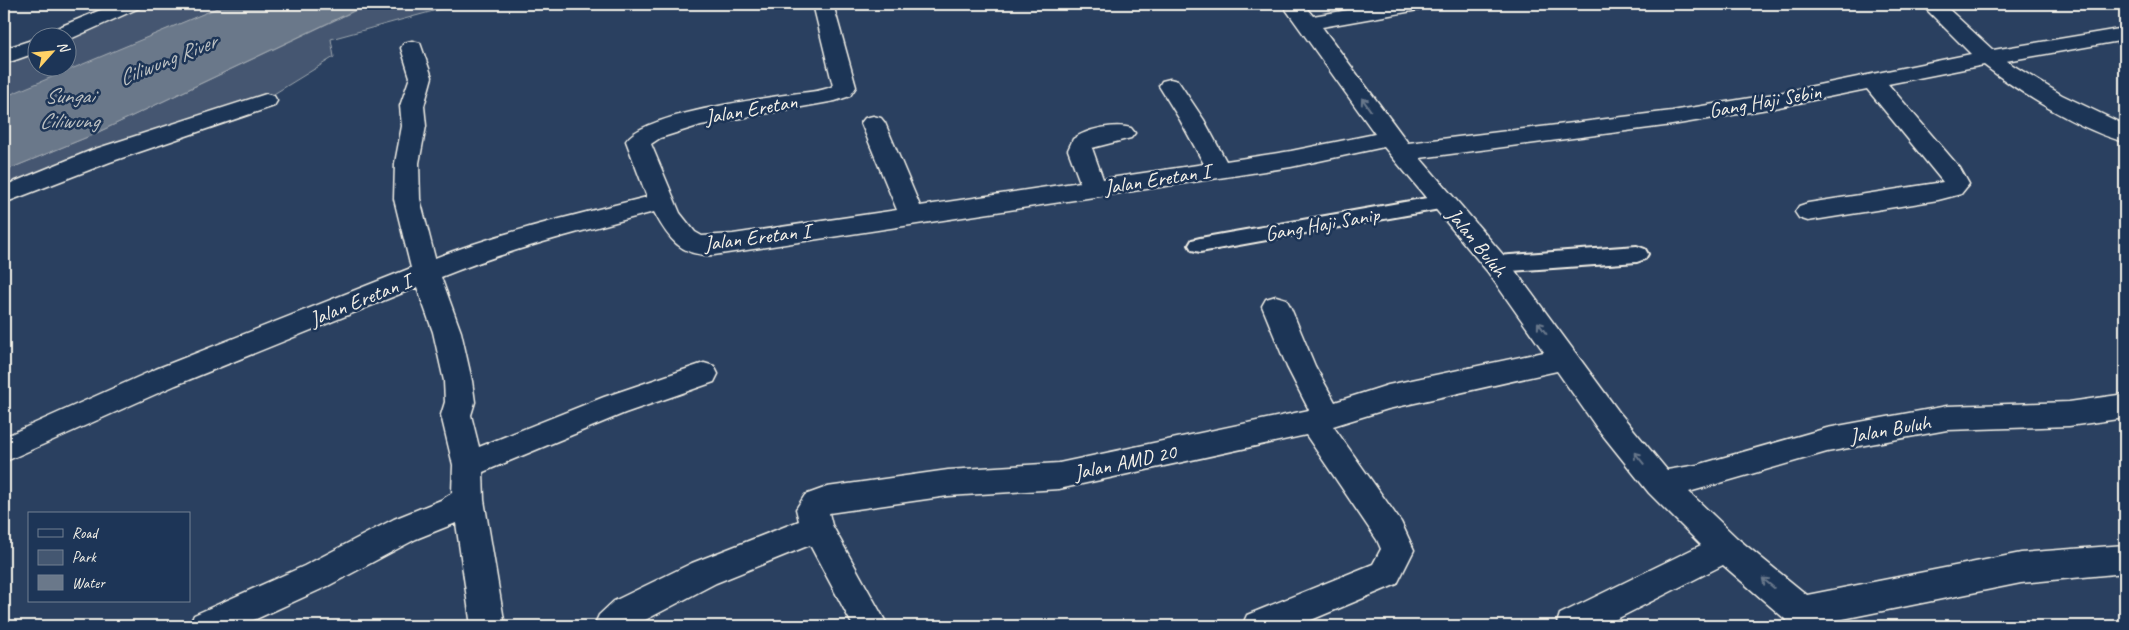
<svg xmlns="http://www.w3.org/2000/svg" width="2129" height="630" font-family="Caveat,sans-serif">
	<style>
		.green { fill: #445771; stroke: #9ca4ac }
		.water { fill: #6a788a; stroke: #a1a8b0 }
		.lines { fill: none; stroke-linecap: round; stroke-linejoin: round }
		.lane-casing { stroke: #f4f1e8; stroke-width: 4 }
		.street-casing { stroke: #f4f1e8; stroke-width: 3 }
		.lane { fill: #1d3557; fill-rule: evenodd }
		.street { fill: #1d3557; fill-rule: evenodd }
		.oneway { stroke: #68778a }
		.labels { text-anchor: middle; stroke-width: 5; stroke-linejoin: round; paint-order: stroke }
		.street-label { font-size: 21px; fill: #f4f1e8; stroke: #1d3557 }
		.water-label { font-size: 22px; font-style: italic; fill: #bdc1c2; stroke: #1d3557 }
	</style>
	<rect width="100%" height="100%" fill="#2a4060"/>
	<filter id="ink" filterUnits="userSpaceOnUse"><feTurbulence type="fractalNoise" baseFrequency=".02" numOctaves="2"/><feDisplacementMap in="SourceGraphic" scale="10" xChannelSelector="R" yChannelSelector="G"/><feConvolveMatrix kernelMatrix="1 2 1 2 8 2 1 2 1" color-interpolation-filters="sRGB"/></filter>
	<g filter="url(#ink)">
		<path class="green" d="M 132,4 L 227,4 L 4,98 L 4,57 L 37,43 L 38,68 L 68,68 L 68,38 L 77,27 Z
			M 369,4 L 459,4 L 331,39 L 334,57 L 264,100 L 49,177 L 4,195 L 4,171 L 90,136 Z"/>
		<path class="water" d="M 227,4 L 368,4 L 90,136 L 4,171 L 4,97 Z"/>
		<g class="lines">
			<g class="lane-casing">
				<path id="lane" d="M 1444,195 L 1451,197 L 1454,202 L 1451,207 L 1200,252 L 1192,250 L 1189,245 L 1192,240 L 1200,238 Z
					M 1637,246 L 1645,249 L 1648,254 L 1645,259 L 1637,262 L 1496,272 L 1488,269 L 1485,264 L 1488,259 L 1496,256 Z"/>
			</g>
			<g class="street-casing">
				<path id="street" d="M 115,4 L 142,4 L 139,8 L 68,40 L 68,38 L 43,38 L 45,33 Z
					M 813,4 L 833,4 L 856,87 L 850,96 L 835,101 L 701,125 L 660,138 L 651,144 L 680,213 L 695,232 L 702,236 L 733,234 L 897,210 L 861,123 L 865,118 L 873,116 L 881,118 L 885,123 L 920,206 L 1080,182 L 1068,150 L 1073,139 C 1087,129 1114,123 1131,128 L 1135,133 L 1131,138 L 1092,148 L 1103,179 L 1204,164 L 1180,120 L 1159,86 L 1162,81 L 1170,79 L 1178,81 L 1204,120 L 1226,161 L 1291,151 L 1375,134 L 1282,4 L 1303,4 L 1313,16 L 1383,4 L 1428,4 L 1425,8 L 1418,10 L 1322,27 L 1408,143 L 1672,111 L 1774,94 L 1971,54 L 1921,4 L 1943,4 L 1993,50 L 2125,28 L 2125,40 L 2006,61 L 2062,95 L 2125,125 L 2125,142 C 2080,130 2020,93 1984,65 L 1888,84 L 1960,168 L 1969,184 L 1961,194 L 1938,200 L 1808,221 L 1799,218 L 1795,212 L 1799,206 L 1808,203 L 1943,182 L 1867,89 L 1774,108 L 1672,125 L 1420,158 L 1505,257 L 1619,412 L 1667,470 L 1697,465 L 1827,428 L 1947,406 L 2069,402 L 2125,394 L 2125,418 L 2069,426 L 1947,430 L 1827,452 L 1689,492 L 1737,538 L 1807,595 L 2021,553 L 2125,545 L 2125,573 L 2021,583 L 1833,621 L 1835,626 L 1793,626 L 1723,565 L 1603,626 L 1556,626 L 1560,614 L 1701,545 L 1649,493 L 1597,428 L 1557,371 L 1388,409 L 1333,426 L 1401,522 L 1414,550 L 1397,584 L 1297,626 L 1242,626 L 1247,615 L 1373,564 L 1381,549 L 1377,540 L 1306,435 L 1059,489 L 948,496 L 829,513 L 832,525 L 888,626 L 853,626 L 810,545 L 716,583 L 634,626 L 594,626 L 599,615 L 614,601 L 692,563 L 799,521 L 796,509 L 805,495 L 827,487 L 948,470 L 1059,463 L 1309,410 L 1287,367 L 1262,306 L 1266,299 L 1276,296 L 1286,299 L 1290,306 L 1315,366 L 1335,402 L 1388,385 L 1544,352 L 1487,271 L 1384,147 L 1291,167 L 714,255 C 681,257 668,238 654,212 C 582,231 510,249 441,277 L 461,332 L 472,381 L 475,402 L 471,415 L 479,447 L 604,397 L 704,363 L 714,366 L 718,374 L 714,382 L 625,413 L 483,472 L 484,500 L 505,626 L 471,626 L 456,523 L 416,539 L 328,586 L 241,626 L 189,626 L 194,615 L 304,566 L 394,519 L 441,500 L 452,493 L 453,465 L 441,415 L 445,402 L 444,381 L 433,332 L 417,287 L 176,385 L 4,462 L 4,437 L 156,369 L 411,268 L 394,199 L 395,163 L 402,126 L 400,106 L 410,77 L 401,48 L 404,43 L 412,41 L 420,43 L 432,77 L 424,106 L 426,126 L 419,163 L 420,199 L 435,258 C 504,231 576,215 647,197 L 626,141 C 643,114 758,99 792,94 C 805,92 821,92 833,86 Z
					M 38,38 L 38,52 L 4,64 L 4,49 Z
					M 266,94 L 274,96 L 277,101 L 274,106 L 110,162 L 4,203 L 4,186 L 92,150 Z"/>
			</g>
			<use href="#lane" class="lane"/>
			<use href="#street" class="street"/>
		</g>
		<defs><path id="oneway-shaft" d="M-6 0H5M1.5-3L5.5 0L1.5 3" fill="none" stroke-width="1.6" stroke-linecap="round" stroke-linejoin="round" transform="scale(1.25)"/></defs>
		<g class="oneway">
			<use href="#oneway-shaft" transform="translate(1366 104) rotate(-125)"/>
			<use href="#oneway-shaft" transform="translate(1542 328) rotate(-126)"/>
			<use href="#oneway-shaft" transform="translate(1639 458) rotate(-129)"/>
			<use href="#oneway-shaft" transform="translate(1768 583) rotate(-140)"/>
		</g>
	</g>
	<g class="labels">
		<g class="street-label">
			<text transform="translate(1765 101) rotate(-10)" y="7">Gang Haji Sebin</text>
			<text transform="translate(751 109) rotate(-10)" y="7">Jalan Eretan</text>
			<text transform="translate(1157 179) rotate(-9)" y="7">Jalan Eretan I</text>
			<text transform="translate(1322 224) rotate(-10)" y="7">Gang Haji Sanip</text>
			<text transform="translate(757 237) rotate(-7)" y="7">Jalan Eretan I</text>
			<text transform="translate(1477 242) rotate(51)" y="7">Jalan Buluh</text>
			<text transform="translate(360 300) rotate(-22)" y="7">Jalan Eretan I</text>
			<text transform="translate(1890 429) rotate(-10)" y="7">Jalan Buluh</text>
			<text transform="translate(1125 462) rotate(-12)" y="7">Jalan AMD 20</text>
		</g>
		<g class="water-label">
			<text transform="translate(167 59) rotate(-22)" y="8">Ciliwung River</text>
			<text x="69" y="103">Sungai<tspan x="69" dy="25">Ciliwung</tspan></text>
		</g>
	</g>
	<rect width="2129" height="630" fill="none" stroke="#1d3557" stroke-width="20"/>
	<rect x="10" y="10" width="2109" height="610" fill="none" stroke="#f4f1e8" stroke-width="2" filter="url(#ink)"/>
	<rect x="28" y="512" width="162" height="90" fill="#1d3557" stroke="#738091"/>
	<rect x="38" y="529" width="25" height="8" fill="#1d3557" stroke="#738091"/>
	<text x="72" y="538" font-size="15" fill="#f4f1e8">Road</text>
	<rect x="38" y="550" width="25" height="15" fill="#445771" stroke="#738091"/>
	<text x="72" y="562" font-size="15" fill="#f4f1e8">Park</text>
	<rect x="38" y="575" width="25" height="15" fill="#6a788a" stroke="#738091"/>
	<text x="72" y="588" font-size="15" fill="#f4f1e8">Water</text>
	<g transform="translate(52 52) rotate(63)"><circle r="24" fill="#1d3557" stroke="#738091"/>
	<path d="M0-4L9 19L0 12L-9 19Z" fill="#ffd166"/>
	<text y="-8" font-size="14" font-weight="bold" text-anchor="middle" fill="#f4f1e8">N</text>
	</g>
</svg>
